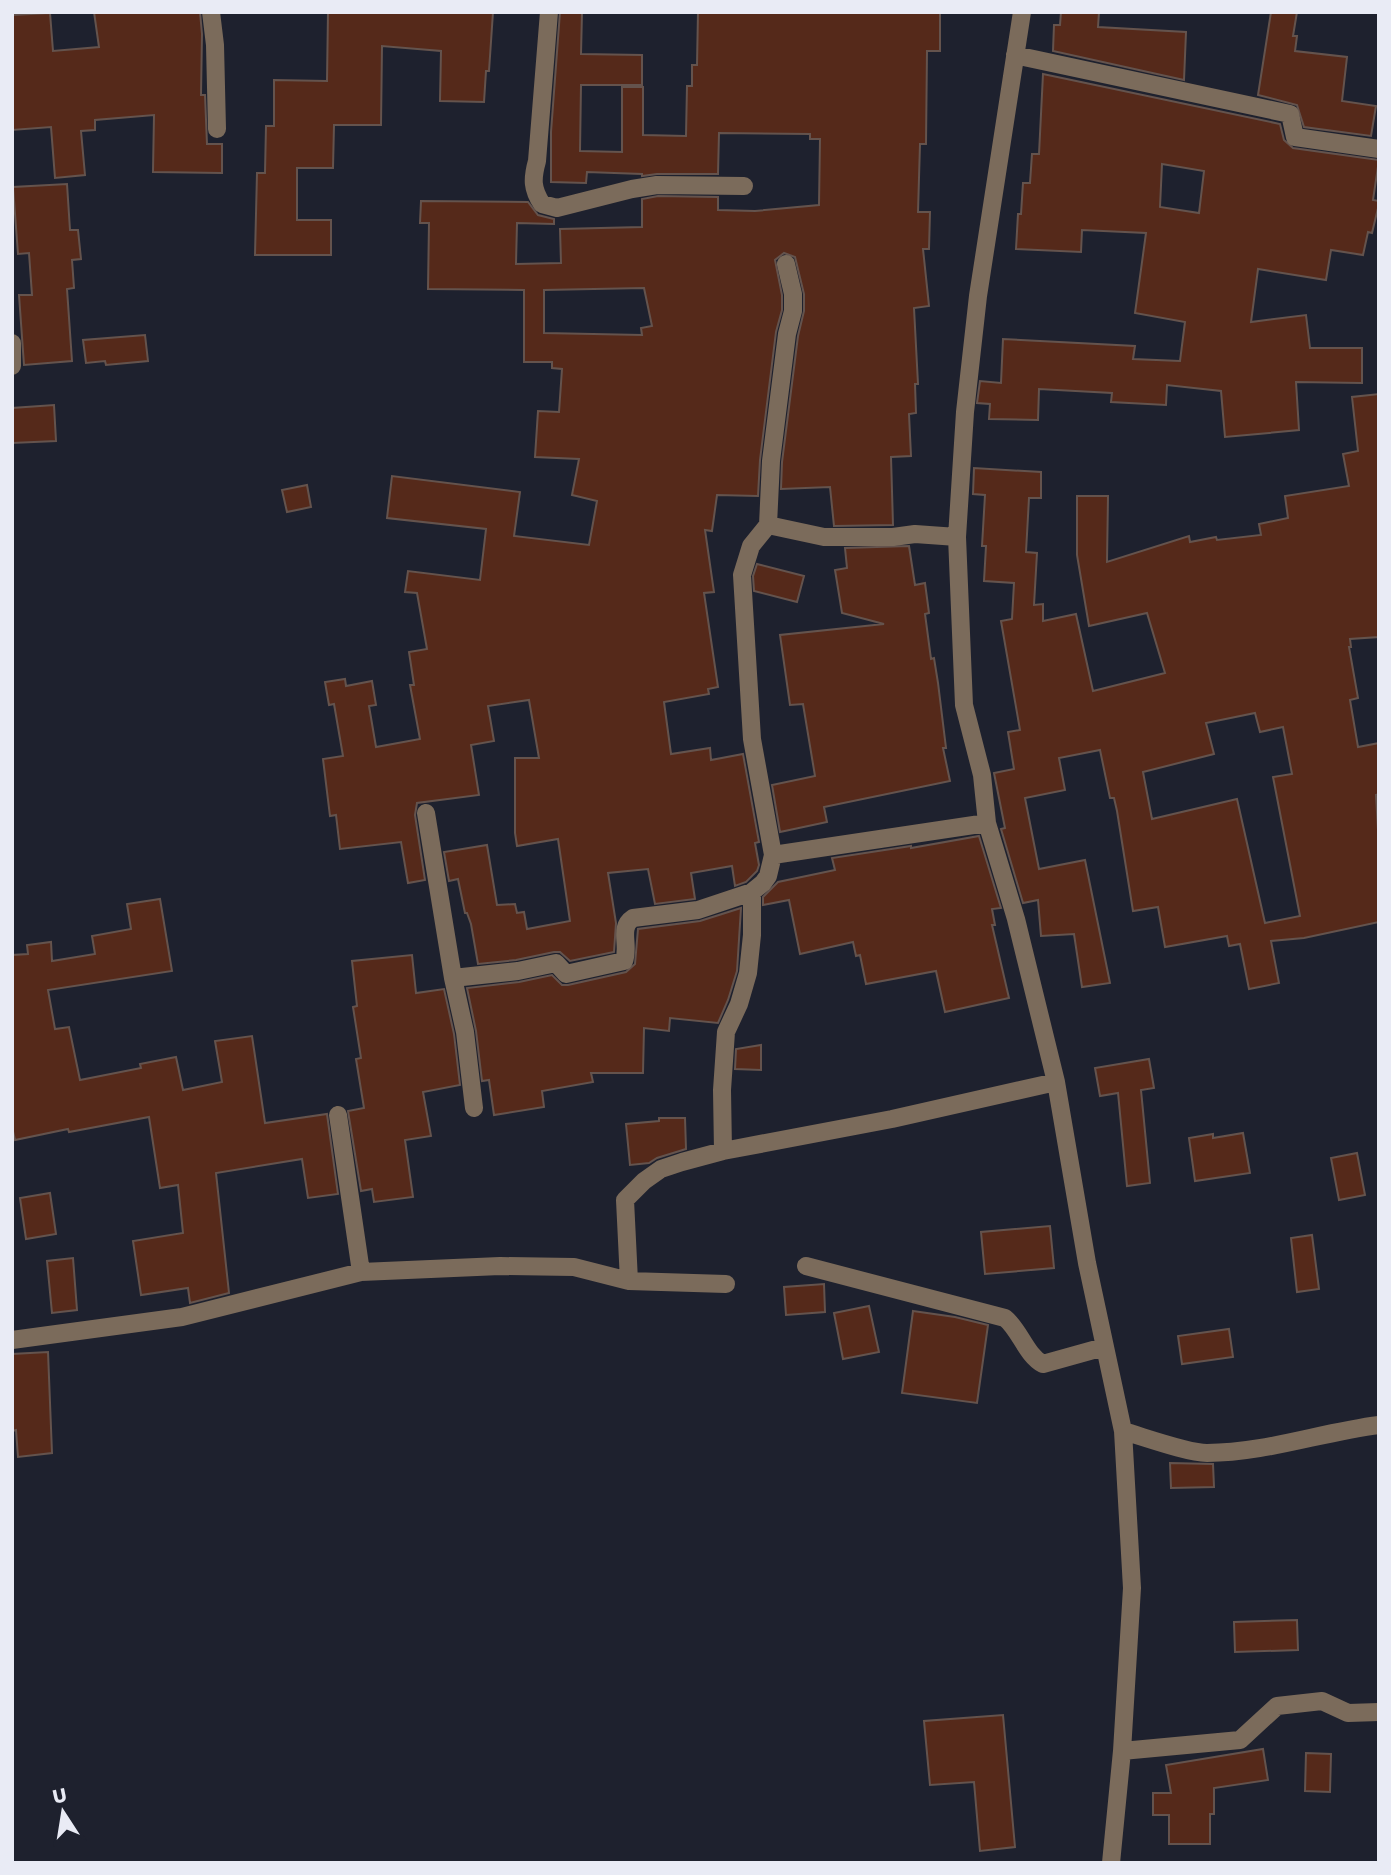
<svg xmlns="http://www.w3.org/2000/svg" width="1391" height="1875" font-family="'Golos Text',sans-serif">
	<style>
		.building { fill: #55291a; stroke: #64534d; stroke-width: 2; fill-rule: evenodd }
		.lines { fill: none; stroke-linecap: round; stroke-linejoin: round }
		.minor { stroke: #7b6b5b; stroke-width: 18 }
	</style>
	<rect width="100%" height="100%" fill="#1e212e"/>
	<path class="building" d="M 94,12 L 200,12 L 202,34 L 201,95 L 205,95 L 207,144 L 222,144 L 222,173 L 153,172 L 154,115 L 95,120 L 95,130 L 81,131 L 85,175 L 55,178 L 51,127 L 12,130 L 12,15 L 50,13 L 53,51 L 99,47 Z
		M 328,12 L 493,12 L 489,71 L 486,71 L 484,102 L 440,101 L 441,51 L 382,46 L 381,125 L 334,125 L 333,168 L 297,168 L 297,220 L 331,220 L 331,255 L 255,255 L 257,173 L 265,173 L 266,126 L 274,126 L 274,80 L 327,81 Z
		M 560,12 L 582,12 L 581,54 L 642,55 L 642,85 L 581,85 L 580,151 L 622,152 L 622,87 L 643,87 L 643,135 L 686,136 L 687,86 L 692,86 L 692,65 L 697,65 L 698,12 L 940,12 L 940,51 L 927,51 L 926,144 L 920,144 L 918,212 L 930,212 L 929,249 L 923,249 L 929,306 L 914,308 L 918,384 L 915,384 L 916,413 L 909,414 L 911,456 L 891,457 L 893,525 L 834,526 L 830,487 L 781,489 L 782,462 L 798,336 L 804,311 L 804,294 L 795,257 L 784,253 L 775,260 L 782,295 L 782,310 L 776,332 L 760,460 L 758,496 L 717,495 L 712,531 L 705,530 L 714,592 L 704,593 L 718,687 L 708,689 L 709,694 L 664,702 L 671,754 L 710,748 L 711,760 L 743,754 L 759,842 L 755,843 L 759,865 L 757,871 L 746,882 L 735,886 L 732,866 L 691,873 L 695,899 L 655,904 L 648,869 L 608,873 L 616,923 L 614,952 L 570,961 L 560,952 L 554,952 L 516,960 L 478,964 L 471,924 L 467,913 L 465,913 L 458,879 L 449,881 L 444,852 L 487,845 L 497,905 L 515,904 L 517,913 L 524,912 L 527,929 L 570,921 L 558,839 L 517,846 L 515,833 L 515,758 L 539,758 L 529,700 L 488,706 L 494,741 L 471,745 L 479,795 L 417,803 L 415,815 L 425,880 L 408,883 L 401,842 L 340,849 L 336,815 L 330,816 L 323,759 L 343,756 L 334,704 L 329,705 L 325,682 L 345,679 L 346,686 L 372,681 L 376,705 L 369,706 L 376,747 L 420,739 L 410,685 L 414,685 L 409,652 L 427,649 L 417,593 L 405,592 L 408,571 L 480,580 L 486,529 L 387,518 L 392,476 L 520,492 L 514,536 L 589,545 L 597,501 L 572,495 L 579,459 L 535,457 L 538,411 L 559,412 L 562,369 L 552,368 L 552,362 L 524,362 L 524,290 L 428,289 L 429,223 L 420,223 L 421,201 L 528,202 L 538,215 L 554,219 L 554,224 L 517,223 L 516,264 L 561,263 L 560,229 L 642,227 L 642,199 L 658,196 L 718,197 L 718,210 L 755,211 L 819,205 L 820,139 L 810,139 L 810,134 L 719,133 L 718,174 L 657,174 L 642,176 L 642,174 L 587,172 L 586,183 L 551,182 L 551,132 ZM 644,288 L 652,326 L 641,328 L 642,335 L 544,333 L 544,290 Z
		M 1061,12 L 1099,12 L 1098,27 L 1186,32 L 1184,80 L 1053,51 L 1054,25 L 1060,25 Z
		M 1271,12 L 1297,12 L 1293,36 L 1297,36 L 1295,51 L 1347,57 L 1342,101 L 1376,106 L 1371,136 L 1304,127 L 1297,105 L 1258,95 Z
		M 1043,74 L 1280,124 L 1284,140 L 1293,148 L 1379,160 L 1373,200 L 1379,201 L 1379,204 L 1372,233 L 1368,232 L 1363,255 L 1331,250 L 1326,280 L 1258,269 L 1251,322 L 1306,315 L 1310,348 L 1362,348 L 1362,383 L 1296,382 L 1299,430 L 1258,434 L 1225,437 L 1221,391 L 1167,385 L 1166,405 L 1111,402 L 1112,393 L 1039,389 L 1038,420 L 989,419 L 990,404 L 977,403 L 980,381 L 1001,383 L 1003,339 L 1135,346 L 1133,359 L 1180,361 L 1185,322 L 1135,313 L 1146,233 L 1082,230 L 1081,252 L 1016,249 L 1018,214 L 1021,214 L 1023,183 L 1030,183 L 1032,154 L 1039,154 ZM 1162,164 L 1204,171 L 1199,213 L 1160,207 Z
		M 67,184 L 70,230 L 78,230 L 81,259 L 72,260 L 74,288 L 67,289 L 72,361 L 24,365 L 19,295 L 32,295 L 29,253 L 18,254 L 13,187 Z
		M 145,335 L 148,361 L 106,365 L 105,361 L 86,363 L 83,340 Z
		M 1379,394 L 1379,637 L 1350,639 L 1351,647 L 1349,647 L 1358,698 L 1350,700 L 1358,747 L 1379,743 L 1379,794 L 1376,795 L 1379,847 L 1379,922 L 1304,938 L 1271,941 L 1279,983 L 1249,989 L 1240,944 L 1229,946 L 1227,936 L 1165,947 L 1158,907 L 1133,911 L 1117,811 L 1114,798 L 1110,798 L 1100,750 L 1059,758 L 1065,790 L 1025,798 L 1039,869 L 1085,860 L 1110,983 L 1082,987 L 1074,934 L 1041,936 L 1038,900 L 1023,903 L 1001,829 L 1005,828 L 994,773 L 1014,769 L 1008,732 L 1020,730 L 1001,621 L 1012,619 L 1014,583 L 984,581 L 986,546 L 982,546 L 985,495 L 973,494 L 974,468 L 1041,472 L 1041,498 L 1029,498 L 1026,552 L 1037,553 L 1034,605 L 1043,604 L 1043,621 L 1076,614 L 1093,691 L 1165,673 L 1147,613 L 1089,626 L 1077,555 L 1077,496 L 1108,496 L 1107,562 L 1189,536 L 1190,542 L 1216,537 L 1217,540 L 1261,535 L 1259,524 L 1288,518 L 1285,496 L 1349,486 L 1343,454 L 1358,451 L 1352,397 ZM 1255,713 L 1260,732 L 1283,727 L 1292,774 L 1273,777 L 1300,916 L 1265,923 L 1237,799 L 1152,819 L 1143,772 L 1214,754 L 1206,723 Z
		M 54,405 L 56,441 L 12,443 L 12,408 Z
		M 307,485 L 311,507 L 287,512 L 282,490 Z
		M 909,546 L 915,585 L 925,583 L 929,613 L 925,614 L 931,659 L 934,658 L 938,683 L 946,748 L 943,748 L 950,781 L 824,807 L 827,822 L 780,832 L 772,785 L 815,776 L 803,704 L 790,705 L 780,635 L 884,624 L 842,613 L 835,570 L 847,568 L 845,548 Z
		M 757,564 L 804,576 L 797,602 L 754,591 L 753,576 Z
		M 979,836 L 1001,908 L 992,909 L 995,925 L 992,925 L 1009,998 L 945,1012 L 936,971 L 866,984 L 860,955 L 856,956 L 853,942 L 800,954 L 789,900 L 763,905 L 763,897 L 778,882 L 835,870 L 832,858 L 911,846 L 911,848 Z
		M 160,899 L 172,971 L 48,990 L 55,1029 L 69,1027 L 80,1080 L 141,1068 L 140,1064 L 176,1057 L 183,1090 L 222,1082 L 215,1041 L 252,1036 L 265,1123 L 327,1114 L 338,1194 L 308,1198 L 302,1159 L 216,1173 L 229,1293 L 190,1303 L 188,1288 L 141,1295 L 133,1241 L 183,1233 L 178,1185 L 160,1188 L 149,1117 L 69,1132 L 68,1129 L 15,1140 L 12,1127 L 12,955 L 28,954 L 27,945 L 51,942 L 52,961 L 95,954 L 92,936 L 131,929 L 127,904 Z
		M 741,908 L 737,971 L 728,1000 L 718,1023 L 670,1018 L 669,1031 L 644,1028 L 643,1073 L 591,1073 L 593,1082 L 542,1091 L 544,1107 L 494,1115 L 489,1080 L 482,1081 L 476,1031 L 467,988 L 519,982 L 552,975 L 562,985 L 568,985 L 626,972 L 635,964 L 638,929 L 700,921 Z
		M 412,955 L 416,993 L 444,989 L 454,1034 L 460,1085 L 423,1092 L 431,1136 L 405,1140 L 413,1197 L 374,1202 L 372,1189 L 361,1191 L 348,1111 L 364,1108 L 356,1059 L 361,1058 L 353,1007 L 357,1006 L 352,961 Z
		M 761,1045 L 761,1070 L 735,1069 L 736,1049 Z
		M 1149,1059 L 1154,1088 L 1141,1090 L 1150,1183 L 1127,1186 L 1118,1093 L 1100,1096 L 1095,1068 Z
		M 659,1118 L 685,1118 L 686,1149 L 657,1158 L 649,1163 L 630,1165 L 626,1124 L 659,1121 Z
		M 1243,1133 L 1250,1173 L 1195,1181 L 1189,1138 L 1213,1134 L 1213,1138 Z
		M 1357,1153 L 1365,1195 L 1339,1200 L 1331,1158 Z
		M 50,1193 L 56,1234 L 26,1239 L 20,1198 Z
		M 1050,1226 L 1054,1268 L 985,1274 L 981,1232 Z
		M 1312,1235 L 1319,1289 L 1297,1292 L 1291,1238 Z
		M 73,1258 L 77,1310 L 52,1313 L 47,1261 Z
		M 824,1284 L 825,1312 L 786,1315 L 784,1287 Z
		M 869,1306 L 879,1352 L 843,1359 L 834,1313 Z
		M 913,1311 L 955,1317 L 988,1325 L 977,1403 L 902,1393 Z
		M 1229,1329 L 1233,1357 L 1182,1364 L 1178,1336 Z
		M 48,1352 L 52,1453 L 18,1457 L 16,1430 L 12,1431 L 12,1354 Z
		M 1170,1463 L 1213,1464 L 1214,1487 L 1171,1488 Z
		M 1297,1620 L 1298,1650 L 1235,1652 L 1234,1622 Z
		M 1003,1715 L 1015,1847 L 980,1851 L 974,1782 L 930,1785 L 924,1721 Z
		M 1263,1749 L 1268,1780 L 1214,1788 L 1214,1814 L 1210,1814 L 1210,1844 L 1169,1844 L 1169,1815 L 1153,1815 L 1153,1793 L 1171,1793 L 1166,1765 Z
		M 1306,1753 L 1331,1754 L 1330,1792 L 1305,1791 Z"/>
	<g class="lines">
		<path class="minor" d="M 211,12 L 215,45 L 217,129
			M 549,12 L 537,161 C 532,179 532,189 542,204 L 557,208 L 632,189 L 657,185 L 744,186
			M 1022,12 L 978,296 L 965,412 L 957,537 L 964,705 L 982,775 L 987,823 L 1016,919 L 1056,1082 L 1087,1263 L 1123,1431 L 1132,1588 L 1122,1751 L 1111,1863
			M 1015,55 L 1290,114 L 1295,137 L 1379,149
			M 786,264 L 793,294 L 793,311 L 787,334 L 771,461 L 768,525 L 824,537 L 893,537 L 915,534 L 957,537
			M 12,343 L 12,366
			M 426,813 L 453,978
			M 773,855 L 987,823
			M 474,1108 L 465,1032 L 453,978 L 518,971 L 556,963 L 566,974 L 624,961 C 630,945 618,928 633,918 L 698,910 L 752,892
			M 338,1115 L 361,1272
			M 723,1151 L 722,1090 L 726,1032 L 739,1004 L 748,973 L 752,935 L 752,892 L 763,883 L 768,876 L 773,855 L 752,739 L 742,575 L 751,546 L 768,525
			M 806,1266 L 1005,1318 C 1020,1330 1026,1355 1043,1364 L 1104,1347
			M 629,1281 L 625,1200 L 644,1181 L 661,1169 L 682,1162 L 723,1151 L 892,1119 L 1056,1082
			M 12,1340 L 182,1317 L 361,1272 L 500,1266 L 574,1267 L 629,1281 L 726,1284
			M 1123,1431 C 1144,1437 1188,1453 1207,1453 C 1265,1453 1322,1432 1379,1425
			M 1122,1751 L 1240,1740 L 1277,1706 L 1322,1701 L 1348,1713 L 1379,1712"/>
	</g>
	<rect width="1391" height="1875" fill="none" stroke="#e9ebf5" stroke-width="28"/>
	<g transform="translate(63 1812) rotate(348)" stroke="#1e212e" stroke-width="5" paint-order="stroke">
	<path d="M0-5L12 26L0 18L-12 26Z" fill="#e9ebf5"/>
	<text y="-10" font-size="19" font-weight="bold" text-anchor="middle" fill="#e9ebf5">U</text>
	</g>
</svg>
